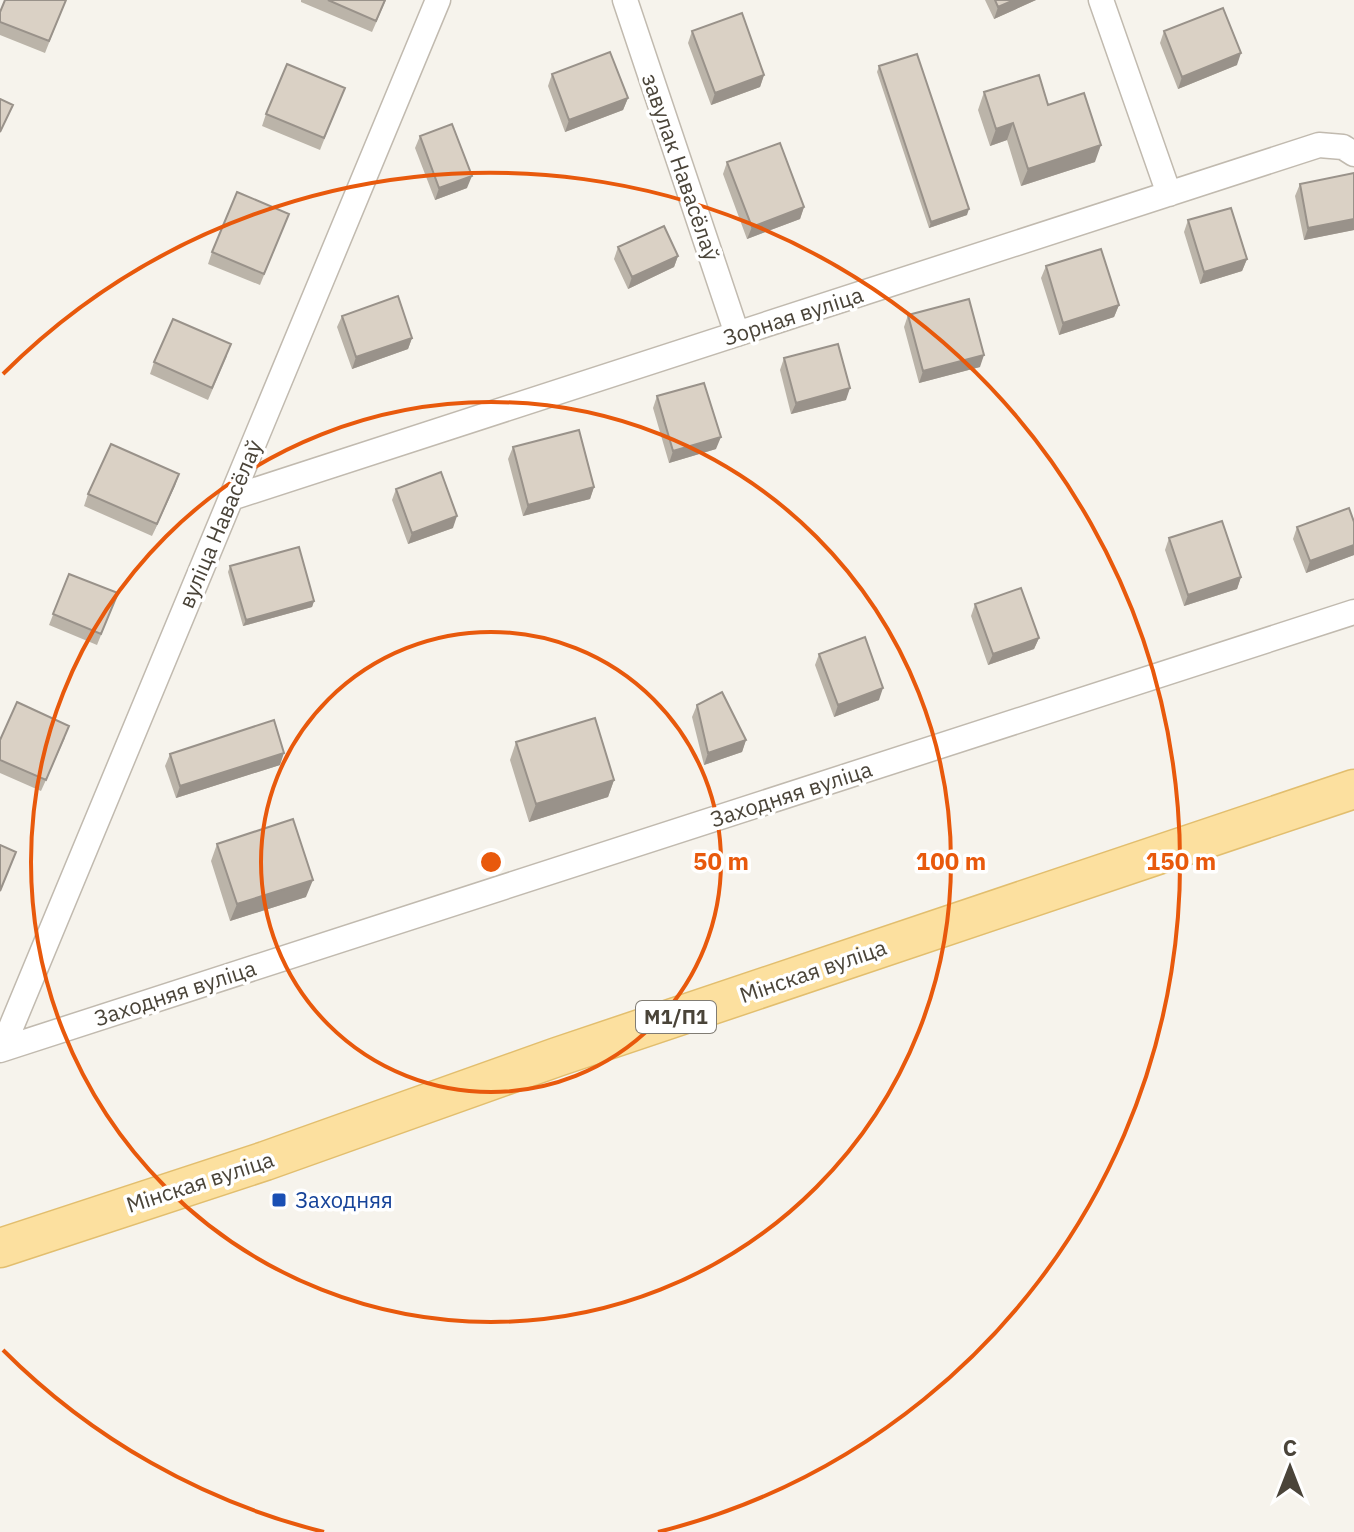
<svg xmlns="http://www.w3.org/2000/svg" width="1354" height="1532" font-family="'IBM Plex Sans',sans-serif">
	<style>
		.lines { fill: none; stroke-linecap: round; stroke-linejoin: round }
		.street-casing { stroke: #c1baaf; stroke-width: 27 }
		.primary-casing { stroke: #e2be6e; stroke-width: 41 }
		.street { stroke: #fff; stroke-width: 24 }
		.primary { stroke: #fce09f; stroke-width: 38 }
		.wall { fill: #bbb4a9 }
		.shaded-wall { fill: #99928a }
		.building { fill: #dad1c5; stroke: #99928a; stroke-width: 2 }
		.ring { fill: none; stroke: #e8590c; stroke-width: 4 }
		.transit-dot { fill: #1a4fb4; stroke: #fff; stroke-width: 3 }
		.labels { text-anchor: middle; stroke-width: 7; stroke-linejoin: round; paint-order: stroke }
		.shield { fill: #fff; stroke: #807c74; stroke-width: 2 }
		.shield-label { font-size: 20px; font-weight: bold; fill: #4a4439 }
		.street-label { font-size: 22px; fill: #4a4439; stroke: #fff }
		.transit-label { font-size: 22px; fill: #164399; stroke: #fff; text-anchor: start }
		.centre { fill: #e8590c; stroke: #fff; stroke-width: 4 }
		.ring-label { font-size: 24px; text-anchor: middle; font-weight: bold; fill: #e8590c; stroke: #fff; stroke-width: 7; stroke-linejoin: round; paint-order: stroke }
	</style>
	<rect width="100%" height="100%" fill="#f6f3ec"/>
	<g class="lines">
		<g class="street-casing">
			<path id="street" d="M 625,0 L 737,334
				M 1101,0 L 1169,194
				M 231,498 L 1319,145 L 1343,147 L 1354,154
				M 2,1049 L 438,0
				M 0,1050 L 1354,612"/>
		</g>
		<g class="primary-casing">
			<path id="primary" d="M 0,1248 L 265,1161 L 557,1057 L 1354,789"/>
		</g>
		<use href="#street" class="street"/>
		<use href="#primary" class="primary"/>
	</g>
	<path class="wall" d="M 66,0 L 45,53 L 0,35 L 0,12 Z
		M 301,0 L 386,0 L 372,32 L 301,2 Z
		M 985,0 L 1036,0 L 994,19 Z
		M 692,31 L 764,75 L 760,87 L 711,105 L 688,43 Z
		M 1164,31 L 1237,65 L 1178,89 L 1160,43 Z
		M 879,66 L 967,215 L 929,228 L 877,72 Z
		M 552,74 L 628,98 L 623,110 L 565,132 L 548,86 Z
		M 984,92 L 1048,105 L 1095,162 L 1021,186 L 1007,140 L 990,146 L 978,110 Z
		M 340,100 L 320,150 L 262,126 L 266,114 Z
		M 420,136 L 467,188 L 435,200 L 415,148 Z
		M 727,162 L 804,207 L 800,219 L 747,239 L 723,174 Z
		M 1354,173 L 1354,230 L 1304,240 L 1295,196 L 1300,184 Z
		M 289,214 L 260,285 L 208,264 L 212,252 Z
		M 1188,220 L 1247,259 L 1242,271 L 1200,284 L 1184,232 Z
		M 618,247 L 678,256 L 674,267 L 628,289 L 614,259 Z
		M 1046,266 L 1119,305 L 1114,317 L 1059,335 L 1041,278 Z
		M 908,315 L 980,367 L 919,383 L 904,327 Z
		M 342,316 L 412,338 L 408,349 L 352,369 L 337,327 Z
		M 227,356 L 208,400 L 150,374 L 154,362 Z
		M 784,358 L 846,400 L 791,414 L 780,370 Z
		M 657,396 L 716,449 L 669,463 L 653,408 Z
		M 513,447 L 594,487 L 590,499 L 523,516 L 508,459 Z
		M 179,474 L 152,536 L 84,506 L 88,494 Z
		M 396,489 L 453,528 L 408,544 L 392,500 Z
		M 1354,522 L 1354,555 L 1306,573 L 1293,539 L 1297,527 Z
		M 1169,538 L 1241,577 L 1237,589 L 1184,606 L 1165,550 Z
		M 230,566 L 314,601 L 312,607 L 243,626 L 228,572 Z
		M 69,574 L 118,593 L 97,645 L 49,625 Z
		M 975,604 L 1039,638 L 1034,649 L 988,665 L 971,616 Z
		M 819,654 L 879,700 L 834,717 L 815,665 Z
		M 697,705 L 746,740 L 742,752 L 704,765 L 692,717 Z
		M 65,738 L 41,791 L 0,773 L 0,740 Z
		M 516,742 L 614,780 L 608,797 L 529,822 L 510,760 Z
		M 170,754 L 280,765 L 176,798 L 165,766 Z
		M 217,844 L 306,897 L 230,921 L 211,861 Z"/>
	<path class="shaded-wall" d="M 1014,0 L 1036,0 L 994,19 L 998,7 Z
		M 1241,53 L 1237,65 L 1178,89 L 1182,77 Z
		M 764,75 L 760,87 L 711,105 L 715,93 Z
		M 628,98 L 623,110 L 565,132 L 569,120 Z
		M 1013,123 L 1007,140 L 990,146 L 996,129 Z
		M 1101,145 L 1095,162 L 1021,186 L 1028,169 Z
		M 472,176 L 467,188 L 435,200 L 439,188 Z
		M 804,207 L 800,219 L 747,239 L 752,227 Z
		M 969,209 L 967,215 L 929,228 L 931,222 Z
		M 1354,219 L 1354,230 L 1304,240 L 1308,228 Z
		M 678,256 L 674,267 L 628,289 L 632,277 Z
		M 1247,259 L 1242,271 L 1200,284 L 1204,272 Z
		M 1119,305 L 1114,317 L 1059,335 L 1063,323 Z
		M 412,338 L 408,349 L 352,369 L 356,357 Z
		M 984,355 L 980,367 L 919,383 L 923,371 Z
		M 850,388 L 846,400 L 791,414 L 796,403 Z
		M 721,437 L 716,449 L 669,463 L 673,451 Z
		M 179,474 L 175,486 L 152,536 L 157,524 Z
		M 594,487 L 590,499 L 523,516 L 528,505 Z
		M 457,516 L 453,528 L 408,544 L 412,533 Z
		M 1354,545 L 1354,555 L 1306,573 L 1310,561 Z
		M 1241,577 L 1237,589 L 1184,606 L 1188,595 Z
		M 314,601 L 312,607 L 243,626 L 246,620 Z
		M 1039,638 L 1034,649 L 988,665 L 993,654 Z
		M 883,688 L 879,700 L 834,717 L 838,705 Z
		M 746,740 L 742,752 L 704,765 L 708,753 Z
		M 284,753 L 280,765 L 176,798 L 180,786 Z
		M 614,780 L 608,797 L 529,822 L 536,804 Z
		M 313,880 L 306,897 L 230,921 L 237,904 Z"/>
	<path class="building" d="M 5,0 L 66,0 L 49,41 L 0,22 L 0,12 Z
		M 328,0 L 385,0 L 376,21 Z
		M 995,0 L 1014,0 L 998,7 Z
		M 1223,8 L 1241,53 L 1182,77 L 1164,31 Z
		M 742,13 L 764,75 L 715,93 L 692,31 Z
		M 610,52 L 628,98 L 569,120 L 552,74 Z
		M 917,54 L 969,209 L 931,222 L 879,66 Z
		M 287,64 L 345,88 L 324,138 L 266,114 Z
		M 1039,75 L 1048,105 L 1084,93 L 1101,145 L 1028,169 L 1013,123 L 996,129 L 984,92 Z
		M 0,99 L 13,105 L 0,132 Z
		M 452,124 L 472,176 L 439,188 L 420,136 Z
		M 780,143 L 804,207 L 752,227 L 727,162 Z
		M 1354,173 L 1354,219 L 1308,228 L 1300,184 Z
		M 237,192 L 289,214 L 264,274 L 212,252 Z
		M 1231,208 L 1247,259 L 1204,272 L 1188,220 Z
		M 664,226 L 678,256 L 632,277 L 618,247 Z
		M 1101,249 L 1119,305 L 1063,323 L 1046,266 Z
		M 398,296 L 412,338 L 356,357 L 342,316 Z
		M 969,299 L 984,355 L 923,371 L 908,315 Z
		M 173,319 L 231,344 L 212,388 L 154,362 Z
		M 838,344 L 850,388 L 796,403 L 784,358 Z
		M 704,383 L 721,437 L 673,451 L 657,396 Z
		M 579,430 L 594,487 L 528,505 L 513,447 Z
		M 111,444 L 179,474 L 157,524 L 88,494 Z
		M 441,472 L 457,516 L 412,533 L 396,489 Z
		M 1349,508 L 1354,522 L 1354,545 L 1310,561 L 1297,527 Z
		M 1222,521 L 1241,577 L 1188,595 L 1169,538 Z
		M 299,547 L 314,601 L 246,620 L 230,566 Z
		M 69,574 L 118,593 L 101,634 L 53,614 Z
		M 1021,588 L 1039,638 L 993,654 L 975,604 Z
		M 865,637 L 883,688 L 838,705 L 819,654 Z
		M 722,692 L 746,740 L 708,753 L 697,705 Z
		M 17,702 L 69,726 L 46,780 L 0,760 L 0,740 Z
		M 595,718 L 614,780 L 536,804 L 516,742 Z
		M 274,720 L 284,753 L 180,786 L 170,754 Z
		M 293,819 L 313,880 L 237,904 L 217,844 Z
		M 0,845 L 16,852 L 0,891 Z"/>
	<g class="ring">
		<circle cx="491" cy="862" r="230"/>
		<circle cx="491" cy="862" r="460"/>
		<path d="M324 1532A690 690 0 0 1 3 1350M3 374A690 690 0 1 1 658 1532"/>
	</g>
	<rect class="transit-dot" x="271" y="1192" width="16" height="16" rx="4"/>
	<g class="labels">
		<rect class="shield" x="636" y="1001" width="80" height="32" rx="6"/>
		<g class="shield-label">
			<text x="676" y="1024">М1/П1</text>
		</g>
		<g class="street-label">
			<text transform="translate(681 167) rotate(71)" y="8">завулак Навасёлаў</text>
			<text transform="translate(793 316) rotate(-18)" y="8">Зорная вуліца</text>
			<text transform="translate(220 524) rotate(-67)" y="8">вуліца Навасёлаў</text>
			<text transform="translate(791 794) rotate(-18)" y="8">Заходняя вуліца</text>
			<text transform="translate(813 971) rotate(-19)" y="8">Мінская вуліца</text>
			<text transform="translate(175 993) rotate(-18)" y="8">Заходняя вуліца</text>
			<text transform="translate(200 1182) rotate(-18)" y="8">Мінская вуліца</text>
		</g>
		<g class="transit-label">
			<text x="295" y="1208">Заходняя</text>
		</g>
	</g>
	<circle cx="491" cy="862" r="12" class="centre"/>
	<g class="ring-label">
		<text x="721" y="870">50 m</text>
		<text x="951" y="870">100 m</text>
		<text x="1181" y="870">150 m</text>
	</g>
	<g transform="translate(1290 1468)" stroke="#ffffff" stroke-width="6" paint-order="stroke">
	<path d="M0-6L14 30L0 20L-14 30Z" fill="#4a4439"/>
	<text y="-12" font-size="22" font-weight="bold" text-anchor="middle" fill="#4a4439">С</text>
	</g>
</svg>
